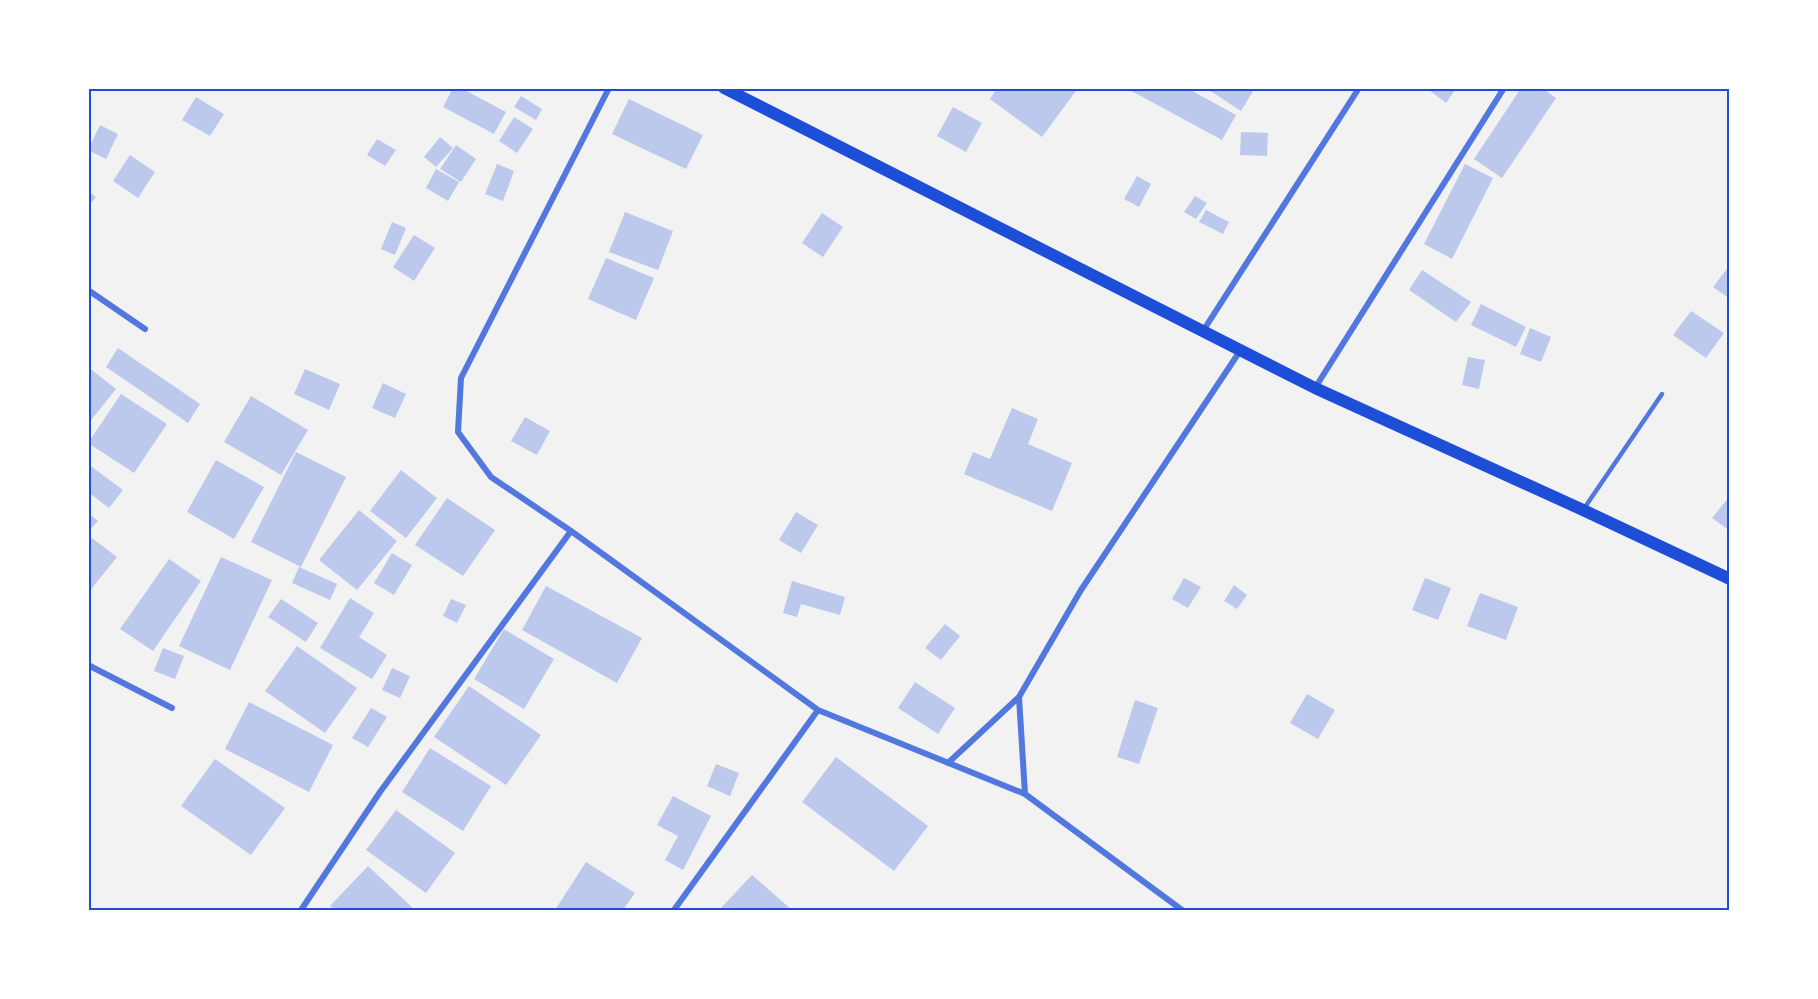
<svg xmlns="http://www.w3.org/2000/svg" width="1818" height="999" font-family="Jost,sans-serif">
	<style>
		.building { fill: #bdc9ec }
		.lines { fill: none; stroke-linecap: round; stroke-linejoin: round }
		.service { stroke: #5277de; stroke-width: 4.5 }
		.minor { stroke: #5277de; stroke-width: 6 }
		.secondary { stroke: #1d4ed8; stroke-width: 12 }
		.neatline { fill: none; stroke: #1d4ed8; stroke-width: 2 }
	</style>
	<rect width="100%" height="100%" fill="#f2f2f2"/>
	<path class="building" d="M 453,88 L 461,88 L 506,112 L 494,134 L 443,107 Z
		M 997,88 L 1078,88 L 1042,137 L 990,99 Z
		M 1126,88 L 1187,88 L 1236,115 L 1222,140 Z
		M 1206,88 L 1255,88 L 1241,111 Z
		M 1430,88 L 1453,88 L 1455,90 L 1446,103 L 1429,90 Z
		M 1521,88 L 1542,88 L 1556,98 L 1502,178 L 1474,159 Z
		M 521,96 L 542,109 L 536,120 L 514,107 Z
		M 196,97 L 224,114 L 210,136 L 182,120 Z
		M 629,99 L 703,135 L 686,169 L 612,134 Z
		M 953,107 L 982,123 L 966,152 L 937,136 Z
		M 514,117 L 533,129 L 517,153 L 499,141 Z
		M 100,125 L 118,134 L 106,159 L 88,150 Z
		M 1241,132 L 1268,133 L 1267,156 L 1240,155 Z
		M 440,137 L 453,148 L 436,167 L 424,157 Z
		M 377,139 L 396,150 L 385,166 L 367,155 Z
		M 456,145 L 476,159 L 461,182 L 440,169 Z
		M 130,155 L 155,172 L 138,198 L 113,181 Z
		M 497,164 L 514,171 L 503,201 L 485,194 Z
		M 1465,164 L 1493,178 L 1452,259 L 1424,244 Z
		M 436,169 L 459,182 L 448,201 L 426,188 Z
		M 1137,176 L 1151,184 L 1139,207 L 1124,199 Z
		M 88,191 L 96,197 L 88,206 Z
		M 1195,196 L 1207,203 L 1196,219 L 1184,212 Z
		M 1206,210 L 1229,222 L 1223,234 L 1199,222 Z
		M 625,212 L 673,231 L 658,270 L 609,252 Z
		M 822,213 L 843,227 L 823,257 L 802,243 Z
		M 392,222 L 406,228 L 395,255 L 381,249 Z
		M 414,235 L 435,248 L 414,281 L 393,267 Z
		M 606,258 L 654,278 L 636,320 L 588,299 Z
		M 1730,265 L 1730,299 L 1713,287 Z
		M 1422,270 L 1471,302 L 1456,322 L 1409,290 Z
		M 1481,304 L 1526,327 L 1516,347 L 1471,325 Z
		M 1691,311 L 1724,333 L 1706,358 L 1673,335 Z
		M 1530,328 L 1551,337 L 1541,362 L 1520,354 Z
		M 118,348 L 200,404 L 188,423 L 106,367 Z
		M 1468,357 L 1485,360 L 1479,389 L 1462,385 Z
		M 88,367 L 116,389 L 88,424 Z
		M 305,369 L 340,384 L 329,410 L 294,394 Z
		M 383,383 L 406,394 L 395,418 L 372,408 Z
		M 121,394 L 167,424 L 134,473 L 88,443 Z
		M 251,396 L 308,430 L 281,475 L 224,442 Z
		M 1012,408 L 1038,419 L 1028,444 L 1072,463 L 1052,511 L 964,474 L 973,452 L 990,459 Z
		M 525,417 L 550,431 L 537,455 L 511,441 Z
		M 296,452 L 346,477 L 301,567 L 251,542 Z
		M 216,460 L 264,487 L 234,539 L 187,512 Z
		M 88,464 L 123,490 L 109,508 L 88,492 Z
		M 401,470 L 437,498 L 406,538 L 370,511 Z
		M 1730,496 L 1730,531 L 1712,518 Z
		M 447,498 L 495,530 L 463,576 L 415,545 Z
		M 359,510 L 397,541 L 357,590 L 319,560 Z
		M 796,512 L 818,525 L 801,553 L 779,540 Z
		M 88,513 L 98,521 L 88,532 Z
		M 92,538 L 117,557 L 88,593 L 88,543 Z
		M 392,553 L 412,565 L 394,595 L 374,583 Z
		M 221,557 L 272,580 L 230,670 L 179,646 Z
		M 169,559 L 201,581 L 153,651 L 120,629 Z
		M 299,567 L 337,584 L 330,600 L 292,583 Z
		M 1184,578 L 1201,587 L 1188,608 L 1172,599 Z
		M 1425,578 L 1451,588 L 1438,620 L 1412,610 Z
		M 792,581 L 845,597 L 840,615 L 801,604 L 797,617 L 783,613 Z
		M 1234,585 L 1247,595 L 1237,609 L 1224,601 Z
		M 546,586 L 642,638 L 617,683 L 522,630 Z
		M 1480,593 L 1518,607 L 1506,640 L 1467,626 Z
		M 350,598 L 374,613 L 359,637 L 387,655 L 372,679 L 320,648 Z
		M 281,599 L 318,623 L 306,642 L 268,617 Z
		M 451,599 L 466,605 L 457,623 L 443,616 Z
		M 945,624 L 960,636 L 941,660 L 925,648 Z
		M 504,629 L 554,659 L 524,709 L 474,679 Z
		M 297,646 L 357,688 L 325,733 L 265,691 Z
		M 163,648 L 184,656 L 175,679 L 154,671 Z
		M 392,668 L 410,676 L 400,698 L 382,690 Z
		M 915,682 L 955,708 L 938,734 L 898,708 Z
		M 469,686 L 541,735 L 506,785 L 434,737 Z
		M 1307,694 L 1335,710 L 1318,739 L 1290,723 Z
		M 1135,700 L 1158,708 L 1139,764 L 1117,757 Z
		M 249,702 L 333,745 L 309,792 L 225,749 Z
		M 371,708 L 387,717 L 368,747 L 352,738 Z
		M 430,748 L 491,786 L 463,831 L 402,792 Z
		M 836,757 L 928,826 L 894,871 L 802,802 Z
		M 215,759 L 285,808 L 251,855 L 181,806 Z
		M 716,764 L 739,773 L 730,796 L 707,786 Z
		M 673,796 L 711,816 L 683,870 L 665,860 L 678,836 L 657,825 Z
		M 396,810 L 455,853 L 426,893 L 366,850 Z
		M 586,862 L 635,893 L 623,910 L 555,910 Z
		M 368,866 L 415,910 L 335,910 L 330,906 Z
		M 752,875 L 792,910 L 719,910 Z"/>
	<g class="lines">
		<path class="service" d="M 1583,510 L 1662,394"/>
		<path class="minor" d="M 609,88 L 461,378 L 458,432 L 491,477 L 571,531 L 818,710 L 1025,794 L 1182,910
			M 88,290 L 145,329
			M 1203,331 L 1359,88
			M 1315,388 L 1504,88
			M 88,665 L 172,708
			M 1019,697 L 1025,794
			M 948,763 L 1019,697 L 1081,590 L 1240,351
			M 301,910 L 380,792 L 571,531
			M 674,910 L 818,710"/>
		<path class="secondary" d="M 724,88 L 1315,388 L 1583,510 L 1730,579"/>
	</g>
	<rect width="1818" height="999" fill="none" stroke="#ffffff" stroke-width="180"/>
	<rect x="90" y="90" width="1638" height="819" class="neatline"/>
</svg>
